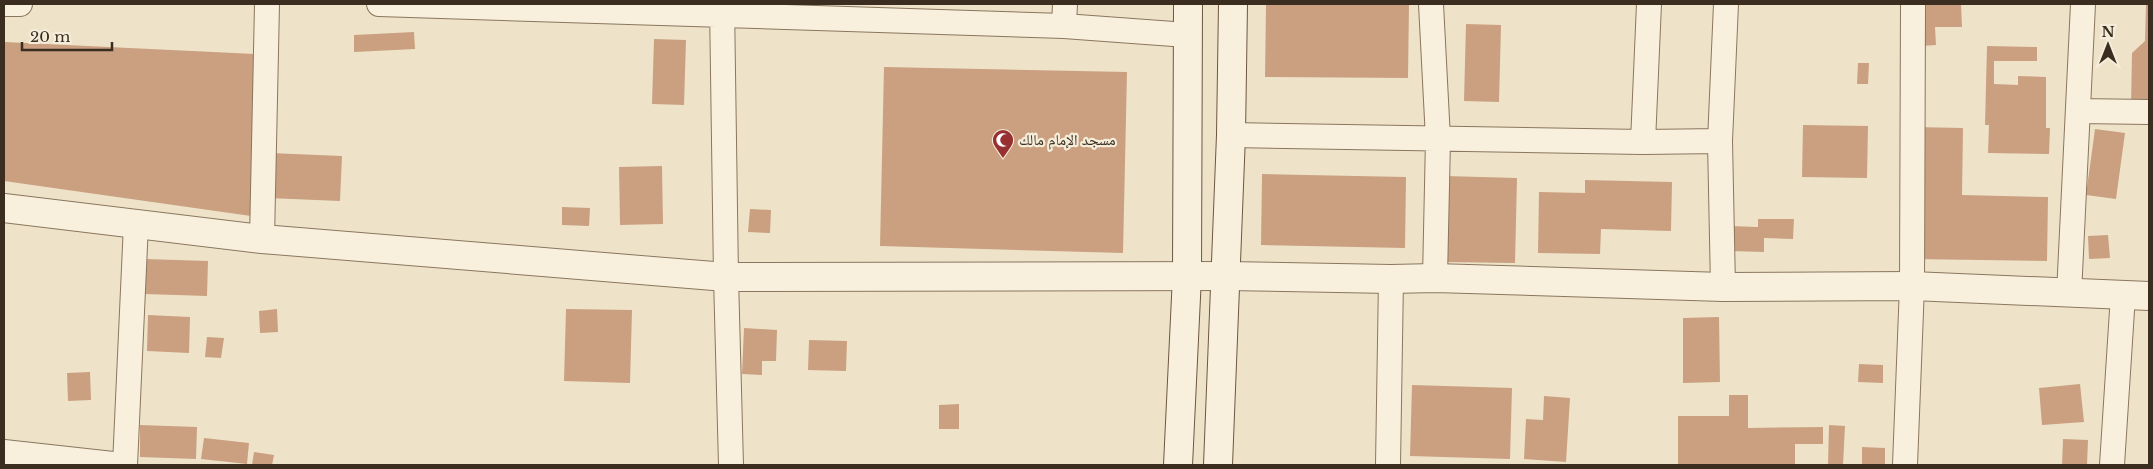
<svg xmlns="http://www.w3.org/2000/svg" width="2153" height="469" font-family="'Libre Baskerville','Noto Naskh Arabic',serif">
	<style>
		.building { fill: #caa080 }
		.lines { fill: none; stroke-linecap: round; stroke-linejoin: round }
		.minor-casing { stroke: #8a765e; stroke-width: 26 }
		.tertiary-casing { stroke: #8a765e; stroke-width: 30 }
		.secondary-casing { stroke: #6c5741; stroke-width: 30 }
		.minor { stroke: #f8f0dd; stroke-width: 24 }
		.tertiary { stroke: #f8f0dd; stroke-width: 28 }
		.secondary { stroke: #f8f0dd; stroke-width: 28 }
		.labels { text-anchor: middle; stroke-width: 4.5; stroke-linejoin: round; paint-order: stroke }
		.poi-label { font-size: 15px; fill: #3b2e21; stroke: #f5edd9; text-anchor: start }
	</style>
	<rect width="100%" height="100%" fill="#eee3c9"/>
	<path class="building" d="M 1266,4 L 1409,4 L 1408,78 L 1265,77 Z
		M 1920,4 L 1961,4 L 1962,27 L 1935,27 L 1936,45 L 1921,46 Z
		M 2146,4 L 2149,4 L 2149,105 L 2131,105 L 2132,53 L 2145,41 Z
		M 1466,24 L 1501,25 L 1499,102 L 1464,101 Z
		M 414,32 L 415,49 L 354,52 L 354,35 Z
		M 654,39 L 686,40 L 684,105 L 652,104 Z
		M 4,42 L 255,54 L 251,216 L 4,181 Z
		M 1987,46 L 2037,47 L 2037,61 L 1994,61 L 1994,84 L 2018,85 L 2018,76 L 2046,77 L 2046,128 L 2050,128 L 2049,154 L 1988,153 L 1989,125 L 1985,125 Z
		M 1858,63 L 1869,63 L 1868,84 L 1857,84 Z
		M 884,67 L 1127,72 L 1123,253 L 880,246 Z
		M 1803,125 L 1868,126 L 1867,178 L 1802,177 Z
		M 1914,127 L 1963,128 L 1962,195 L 2048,197 L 2047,261 L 1910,259 Z
		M 2095,129 L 2125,133 L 2116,199 L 2086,195 Z
		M 270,153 L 342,156 L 340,201 L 268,198 Z
		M 662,166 L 663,224 L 620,225 L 619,167 Z
		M 1262,174 L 1406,177 L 1405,248 L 1261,245 Z
		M 1445,176 L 1517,178 L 1515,263 L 1444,262 Z
		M 1585,180 L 1672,182 L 1671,231 L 1601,229 L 1600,254 L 1538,253 L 1539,192 L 1585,193 Z
		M 562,207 L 590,208 L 589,226 L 562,225 Z
		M 750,209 L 771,210 L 770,233 L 748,232 Z
		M 1758,219 L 1794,219 L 1793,239 L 1764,238 L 1764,252 L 1729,251 L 1729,226 L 1758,227 Z
		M 2108,235 L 2110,258 L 2089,259 L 2088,236 Z
		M 145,259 L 208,261 L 207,296 L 144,294 Z
		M 277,309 L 278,332 L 260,333 L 259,311 Z
		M 566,309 L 632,310 L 630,383 L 564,381 Z
		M 148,315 L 190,317 L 189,353 L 147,351 Z
		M 1719,317 L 1720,382 L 1683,383 L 1683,318 Z
		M 744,328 L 777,330 L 776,361 L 762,361 L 762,375 L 742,374 Z
		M 207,337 L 224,338 L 221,358 L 205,357 Z
		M 809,340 L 847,341 L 846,371 L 808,370 Z
		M 1859,364 L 1883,365 L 1883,383 L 1858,382 Z
		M 90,372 L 91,400 L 68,401 L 67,373 Z
		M 2080,384 L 2084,422 L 2042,425 L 2039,388 Z
		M 1412,385 L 1512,388 L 1510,459 L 1410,456 Z
		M 1729,395 L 1748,395 L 1748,428 L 1823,427 L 1823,444 L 1795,444 L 1795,465 L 1678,465 L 1678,416 L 1729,416 Z
		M 1544,396 L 1570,398 L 1566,462 L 1524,459 L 1526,419 L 1543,420 Z
		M 959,404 L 959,429 L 939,429 L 939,405 Z
		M 140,425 L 197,427 L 196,459 L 140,457 Z
		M 1829,425 L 1845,426 L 1843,465 L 1828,465 Z
		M 204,438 L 249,443 L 247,464 L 201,459 Z
		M 2063,439 L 2088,440 L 2087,465 L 2062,465 Z
		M 1862,447 L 1885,448 L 1885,465 L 1862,465 Z
		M 254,452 L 274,455 L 272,465 L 252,465 Z"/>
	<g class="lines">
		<g class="minor-casing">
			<path id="minor" d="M 4,4 L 20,4
				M 379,4 L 1064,26 L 1187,35
				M 722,4 L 726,277 L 731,465
				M 1431,4 L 1438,139 L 1435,278
				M 1064,26 L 1065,4
				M 2078,111 L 2149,112
				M 1231,135 L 1643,142 L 1720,141
				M 1643,142 L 1649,4
				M 262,239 L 267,4
				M 1723,287 L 1720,141 L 1726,4
				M 2069,294 L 2083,4
				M 4,452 L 122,465
				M 125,465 L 136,224
				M 1388,465 L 1391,279
				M 1905,465 L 1912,286 L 1913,4
				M 2112,465 L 2123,295"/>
		</g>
		<g class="tertiary-casing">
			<path id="tertiary" d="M 4,208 L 262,239 L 726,277 L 1226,276 L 1391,279 L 1435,278 L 1723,287 L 1912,286 L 2149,296"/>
		</g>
		<g class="secondary-casing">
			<path id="secondary" d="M 1178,465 L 1187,276 L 1188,4
				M 1218,465 L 1231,135 L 1233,4"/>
		</g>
		<use href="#minor" class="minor"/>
		<use href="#tertiary" class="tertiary"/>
		<use href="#secondary" class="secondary"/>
	</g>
	<defs>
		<g id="mosque-pin" transform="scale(1.125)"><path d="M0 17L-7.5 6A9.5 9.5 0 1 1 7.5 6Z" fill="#973030" stroke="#f5edd9"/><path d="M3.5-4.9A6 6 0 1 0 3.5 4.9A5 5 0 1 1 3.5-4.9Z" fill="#fff"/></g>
	</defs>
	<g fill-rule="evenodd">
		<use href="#mosque-pin" x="1003" y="140"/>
	</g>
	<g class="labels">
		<g class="poi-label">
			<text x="1019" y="145">مسجد الإمام مالك</text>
		</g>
	</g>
	<rect width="2153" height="469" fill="none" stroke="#3b2e21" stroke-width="10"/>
	<g transform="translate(2108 45)" stroke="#f5edd9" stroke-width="4" paint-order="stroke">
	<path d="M0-4L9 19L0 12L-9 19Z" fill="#3b2e21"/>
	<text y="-8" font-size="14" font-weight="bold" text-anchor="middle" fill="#3b2e21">N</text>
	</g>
	<path d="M22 42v8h90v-8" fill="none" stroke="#3b2e21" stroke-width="2.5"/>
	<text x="30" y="42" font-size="15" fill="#3b2e21" stroke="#f5edd9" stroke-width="4" paint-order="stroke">20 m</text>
</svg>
